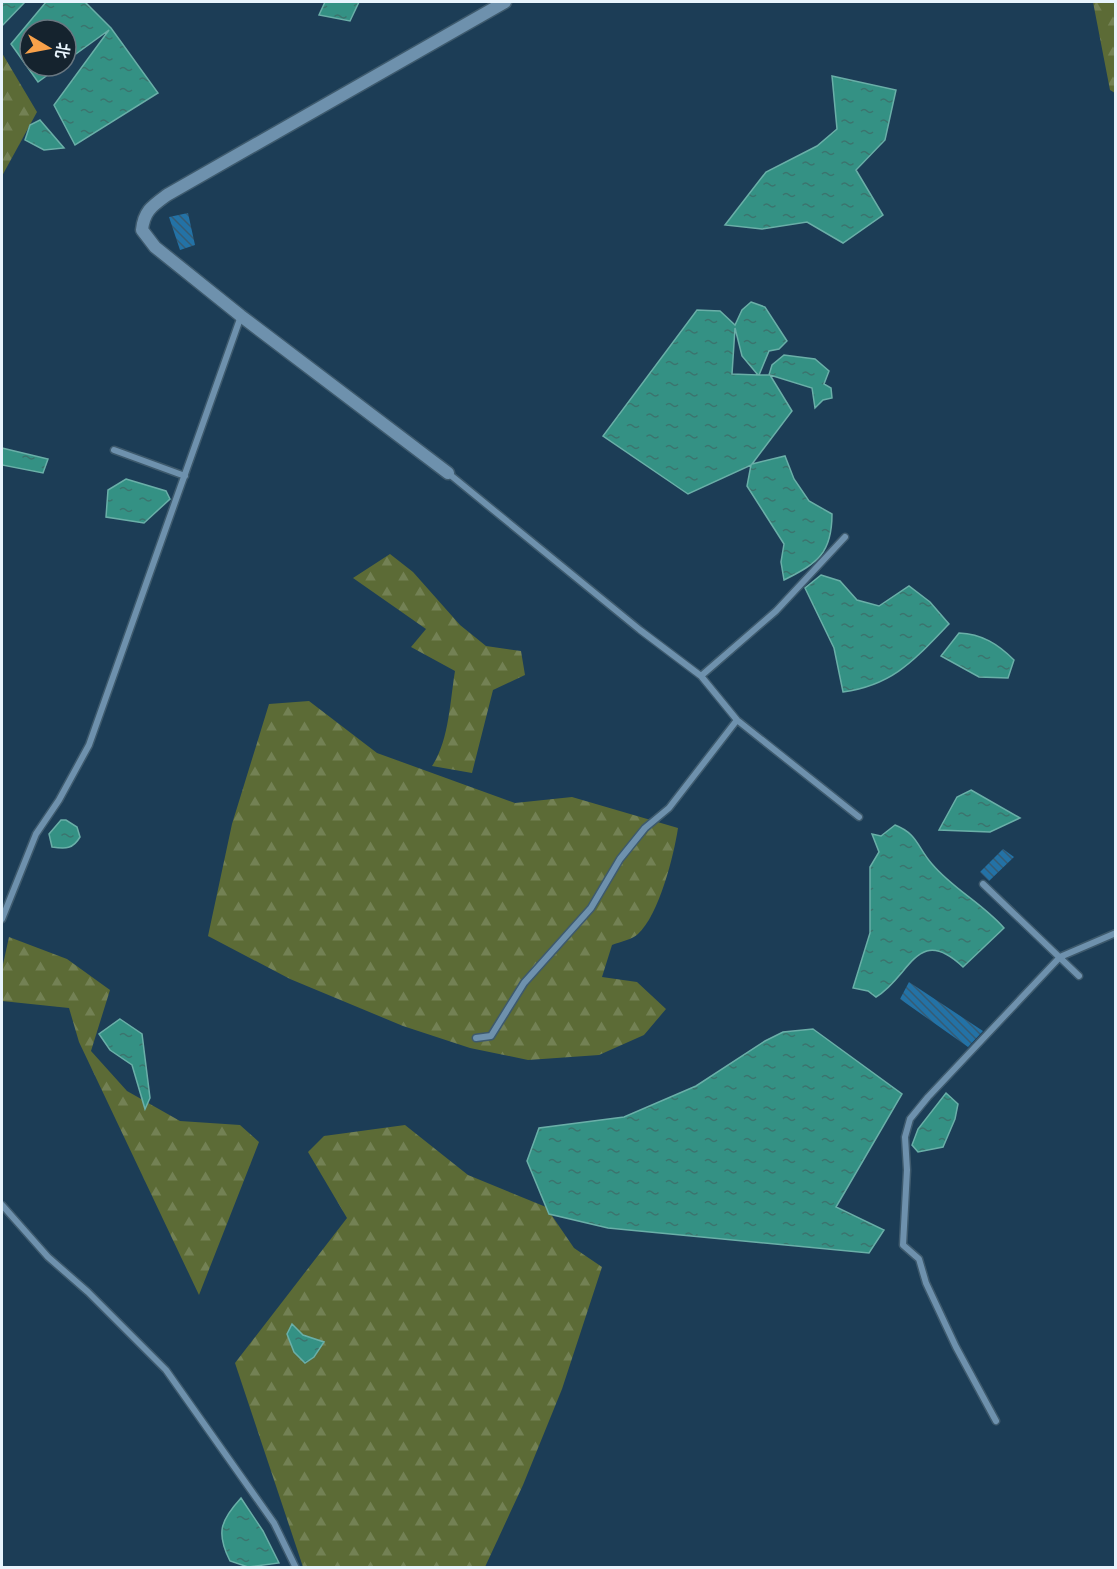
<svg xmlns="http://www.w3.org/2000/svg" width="1117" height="1569" font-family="'DejaVu Sans','Noto Sans SC',sans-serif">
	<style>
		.forest { fill: url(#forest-firs) }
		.water { fill: url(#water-ripples); stroke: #6aafa8; stroke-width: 1.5; fill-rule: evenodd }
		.building { fill: url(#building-back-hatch) }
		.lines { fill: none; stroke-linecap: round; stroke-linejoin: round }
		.lane-casing { stroke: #3e5a6d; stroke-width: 9 }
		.street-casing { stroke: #3e5a6d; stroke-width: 15 }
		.lane { stroke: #6e91ad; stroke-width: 6 }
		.street { stroke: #6e91ad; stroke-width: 12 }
	</style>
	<defs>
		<pattern id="forest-firs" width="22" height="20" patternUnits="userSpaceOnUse" patternTransform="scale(1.5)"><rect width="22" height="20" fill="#5c6b36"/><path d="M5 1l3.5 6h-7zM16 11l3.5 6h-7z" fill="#738154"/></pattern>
		<pattern id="water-ripples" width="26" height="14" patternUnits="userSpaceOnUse" patternTransform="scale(1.5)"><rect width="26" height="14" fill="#349184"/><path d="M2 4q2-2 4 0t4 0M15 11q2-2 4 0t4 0" fill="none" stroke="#3b746e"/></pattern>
		<pattern id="building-back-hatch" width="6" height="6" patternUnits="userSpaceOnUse" patternTransform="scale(1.5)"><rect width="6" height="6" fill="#2372a6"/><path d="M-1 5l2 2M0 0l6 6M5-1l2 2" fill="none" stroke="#365b74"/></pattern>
	</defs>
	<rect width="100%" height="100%" fill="#1c3d56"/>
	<path class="forest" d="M 1093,2 L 1115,2 L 1115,93 L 1110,90 Z
		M 2,53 L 37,112 L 2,176 Z
		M 390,554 L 413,572 L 460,625 L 486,646 L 521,651 L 525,675 L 493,690 L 472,773 L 432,766 C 449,741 450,701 455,671 L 411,647 L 426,629 L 353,578 Z
		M 309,701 L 377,753 L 515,803 L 572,797 L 678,828 C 674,855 659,915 638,934 C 633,939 620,942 612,945 L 602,977 L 637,982 L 666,1009 L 644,1035 L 599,1055 L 528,1060 L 470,1048 L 403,1026 L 290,979 L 208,936 L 232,824 L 269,704 Z
		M 9,937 L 67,959 L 110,990 L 91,1051 L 127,1091 L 180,1121 L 240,1125 L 259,1142 L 199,1295 L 79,1042 L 69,1008 L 2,1001 L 2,969 Z
		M 405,1125 L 468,1175 L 546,1207 L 574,1248 L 602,1267 L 562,1389 L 523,1485 L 485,1567 L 303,1567 L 235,1363 L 347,1218 L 308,1152 L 324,1136 Z"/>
	<path class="water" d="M 2,2 L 25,2 L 2,26 Z
		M 46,2 L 85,2 L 111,28 L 158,93 L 75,145 L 54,105 L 109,30 L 66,61 L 66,30 L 30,30 L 30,66 L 60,66 L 38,82 L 11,44 Z
		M 325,2 L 359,2 L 350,21 L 319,15 Z
		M 832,76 L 896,90 L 885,140 L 856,170 L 883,215 L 843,243 L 807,222 L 762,229 L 725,225 L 766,172 L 817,146 L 837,129 Z
		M 40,120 L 64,148 L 44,150 L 25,140 L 30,125 Z
		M 751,302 L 765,307 L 787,341 L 779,349 L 769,351 L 759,375 L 769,375 L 772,365 L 784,355 L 815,359 L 829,371 L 824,384 L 831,388 L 832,398 L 823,400 L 815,408 L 812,388 L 770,375 L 792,411 L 752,464 L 785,456 L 794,479 L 809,501 L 832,514 C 832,553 818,563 784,580 L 781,562 L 784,544 L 747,486 L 751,465 L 688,494 L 603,436 L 697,310 L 720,311 L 735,325 L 742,310 ZM 735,328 L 742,356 L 758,375 L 732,374 Z
		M 2,448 L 48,459 L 43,473 L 2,465 Z
		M 126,479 L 166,491 L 170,499 L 144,523 L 106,517 L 108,490 Z
		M 821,575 L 840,581 L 857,600 L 879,606 L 909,586 L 930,602 L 949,624 C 915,659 894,685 843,692 L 834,648 L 805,588 Z
		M 959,633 C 982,634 998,644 1014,660 L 1008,678 L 979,677 L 941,656 Z
		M 971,790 L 1020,818 L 990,832 L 939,830 L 957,797 Z
		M 61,820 L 66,820 L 77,827 L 80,837 C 73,849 66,849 52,847 L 49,834 Z
		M 895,825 C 918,834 917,847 932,864 C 953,889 982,903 1004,928 L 963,967 C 917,923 910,977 876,997 L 868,991 L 853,988 L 870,933 L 870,867 L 879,852 L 872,834 L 881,836 Z
		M 120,1019 L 142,1034 L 150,1098 L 145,1109 L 132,1065 L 110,1050 L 99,1034 Z
		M 813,1029 L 902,1094 L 836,1207 L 884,1230 L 869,1253 L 608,1228 L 549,1214 L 527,1161 L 539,1128 L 624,1117 L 696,1086 L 765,1041 L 783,1032 Z
		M 946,1093 L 958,1104 L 955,1119 L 943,1147 L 918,1152 L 912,1145 L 918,1129 Z
		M 292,1324 L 303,1335 L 324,1342 L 314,1357 L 305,1363 L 294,1352 L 287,1334 Z
		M 241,1498 L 263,1531 L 279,1563 L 248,1567 L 230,1561 C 216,1533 220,1521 241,1498 Z"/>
	<path class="building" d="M 188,213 L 195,245 L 180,250 L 169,217 Z
		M 1003,849 L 1014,857 L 989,881 L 980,872 Z
		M 909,982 L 983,1031 L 968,1047 L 900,999 Z"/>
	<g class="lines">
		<g class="lane-casing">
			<path id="lane" d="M 114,450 L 185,476
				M 448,473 L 640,630 L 701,676 L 737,720 L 859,817
				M 701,676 L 776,611 L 845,537
				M 983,884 L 1079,976
				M 2,919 L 36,834 L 59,800 L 89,745 L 241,316
				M 476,1038 L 491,1036 L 524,983 L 591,908 L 620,859 L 645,828 L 669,808 L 737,720
				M 2,1205 L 48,1257 L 88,1292 L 166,1370 L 274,1523 L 296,1568
				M 996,1421 L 956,1347 L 926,1283 L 919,1259 L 903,1245 L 907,1170 L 905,1137 L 910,1119 L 928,1097 L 1060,957 L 1116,933"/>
		</g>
		<g class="street-casing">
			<path id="street" d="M 448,473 L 241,316 L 155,247 L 142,230 C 144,211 152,206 167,195 L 505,2"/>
		</g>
		<use href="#lane" class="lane"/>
		<use href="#street" class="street"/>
	</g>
	<rect width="1117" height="1569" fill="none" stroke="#e8f4fd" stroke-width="6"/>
	<g transform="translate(48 48) rotate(100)"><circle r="28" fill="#15232e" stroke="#697781" stroke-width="1.5"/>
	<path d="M0-4.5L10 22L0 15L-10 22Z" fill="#f8a14a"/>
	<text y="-9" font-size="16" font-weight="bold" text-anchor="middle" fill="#e8f4fd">北</text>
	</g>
</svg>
